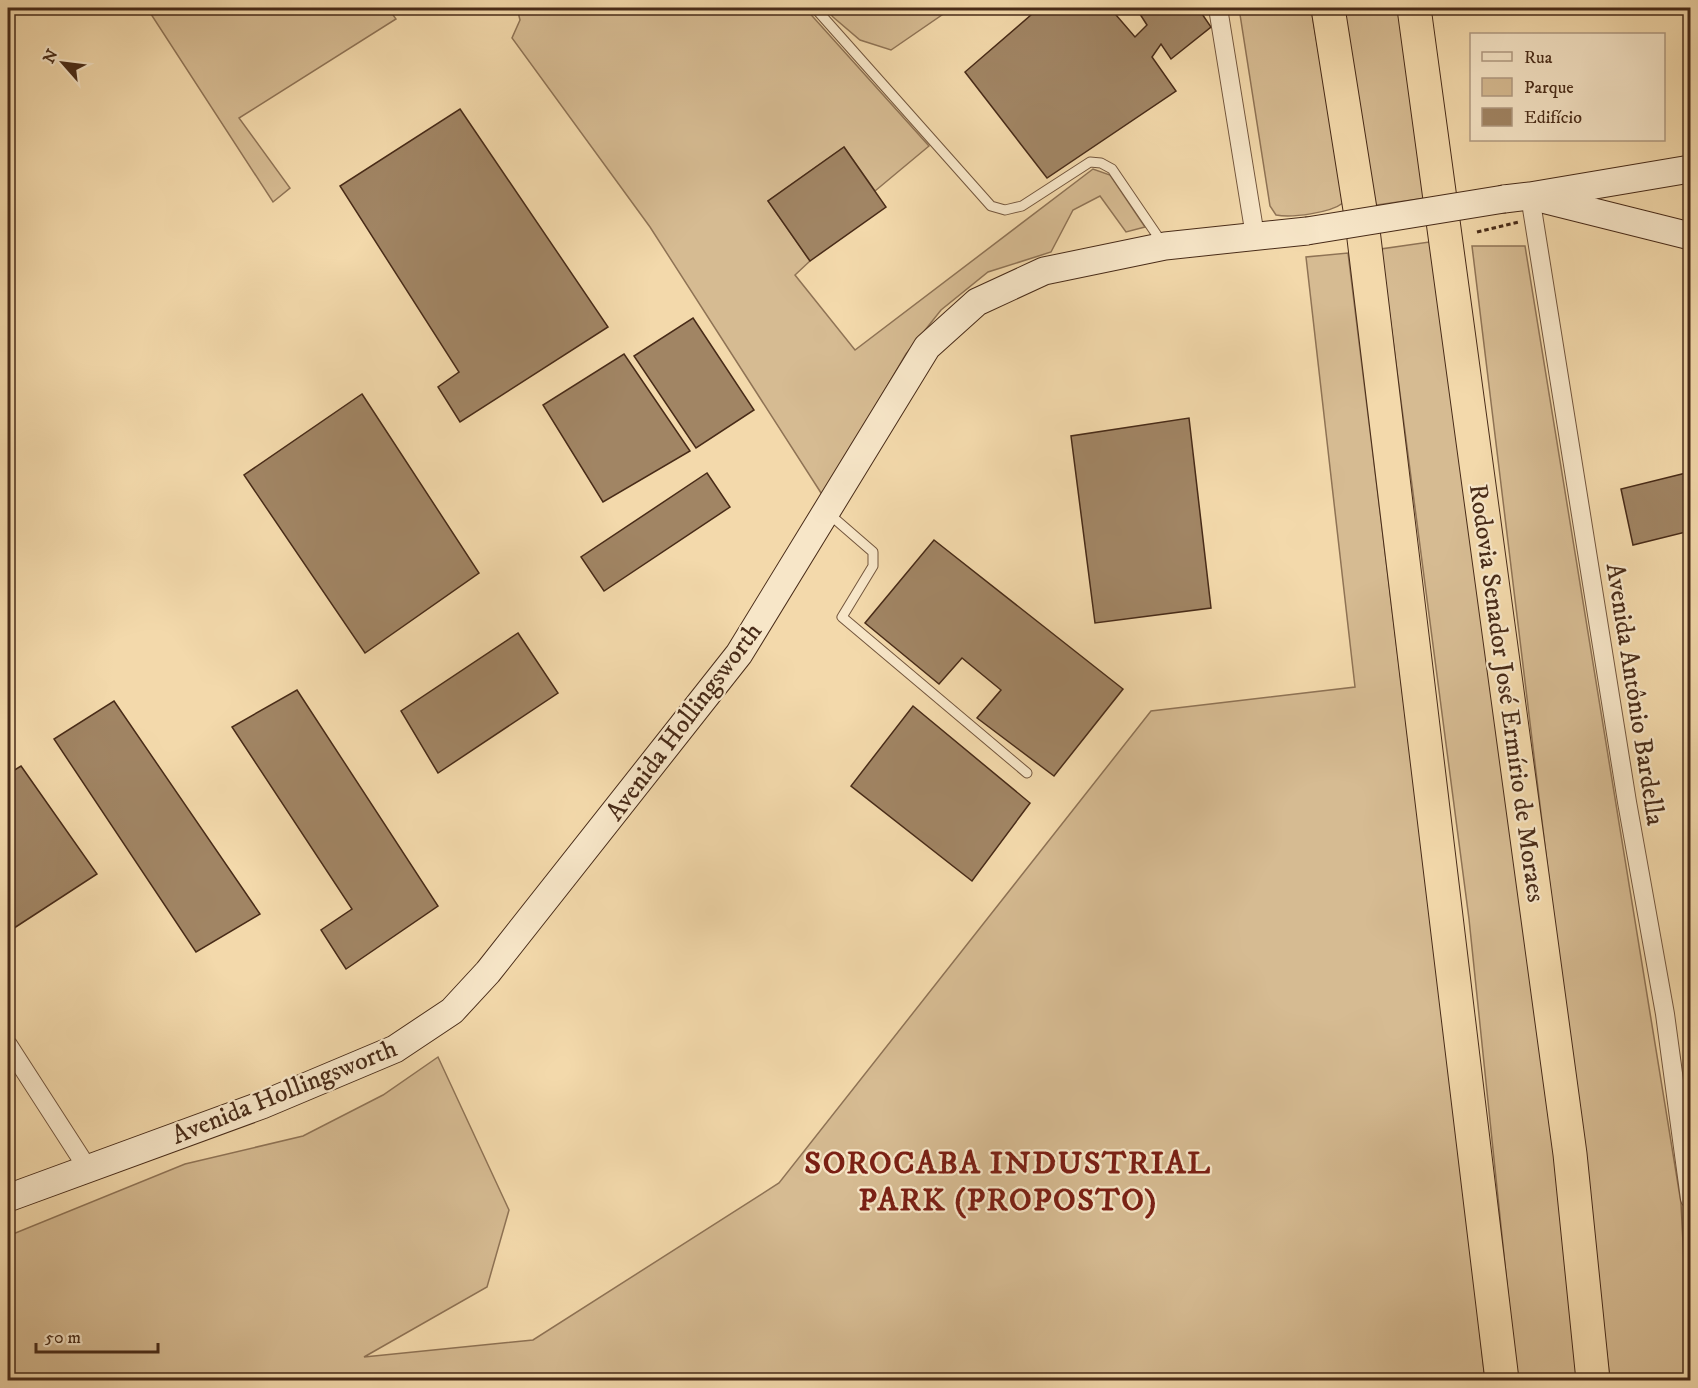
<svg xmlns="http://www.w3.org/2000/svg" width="1698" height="1388" font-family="'IM FELL DW Pica',serif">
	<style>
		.green { fill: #d6bb92; stroke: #8f7355; stroke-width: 1.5 }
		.building { fill: #a18564; stroke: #482b18; stroke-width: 1.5 }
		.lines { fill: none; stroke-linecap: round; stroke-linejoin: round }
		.service-casing { stroke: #73563d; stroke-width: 11 }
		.minor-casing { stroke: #73563d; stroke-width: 20 }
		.secondary-casing { stroke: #482b18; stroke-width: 29 }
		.motorway-casing { stroke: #482b18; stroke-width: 35 }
		.path { stroke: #482b18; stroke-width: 3; stroke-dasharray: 4.5 3; stroke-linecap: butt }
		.service { stroke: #f7e6c8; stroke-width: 9 }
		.minor { stroke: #f7e6c8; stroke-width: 18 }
		.secondary { stroke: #f7e6c8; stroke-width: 27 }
		.motorway { stroke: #f3d9ab; stroke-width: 33 }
		.secondary-bridge-casing { stroke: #482b18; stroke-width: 29; stroke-linecap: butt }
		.secondary-bridge { stroke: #f7e6c8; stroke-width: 27 }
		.labels { text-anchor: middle; stroke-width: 4.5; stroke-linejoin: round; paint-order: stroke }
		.street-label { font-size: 26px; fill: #482b18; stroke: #f7e6c8 }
		.district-label { font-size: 32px; font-weight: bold; letter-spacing: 1.5px; fill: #7a1f14; stroke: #f7e6c8 }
	</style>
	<rect width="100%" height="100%" fill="#f3d9ab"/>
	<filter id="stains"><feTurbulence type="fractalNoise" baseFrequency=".00333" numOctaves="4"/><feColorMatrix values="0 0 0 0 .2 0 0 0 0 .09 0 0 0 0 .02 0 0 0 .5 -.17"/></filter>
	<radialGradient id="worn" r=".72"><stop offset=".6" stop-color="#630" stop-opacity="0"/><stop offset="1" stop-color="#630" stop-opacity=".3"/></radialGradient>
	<path class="green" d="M 147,8 L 357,8 L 361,14 L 371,8 L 388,8 L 396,19 L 239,118 L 290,188 L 273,202 Z
		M 517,8 L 805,8 L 929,146 L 875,191 L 844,147 L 768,201 L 810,261 L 795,275 L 855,350 L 1093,169 L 1110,175 L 1145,227 L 1126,232 L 1100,196 L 1073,210 L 1051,252 L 988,272 L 941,310 L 906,354 L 823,496 L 650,227 L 512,38 L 520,20 Z
		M 825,8 L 952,8 L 891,50 L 860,40 L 833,17 Z
		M 1239,8 L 1311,8 L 1343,194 L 1343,203 C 1330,213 1292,218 1276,215 L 1270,206 Z
		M 1338,8 L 1402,8 L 1433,197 L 1370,206 Z
		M 1436,241 L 1527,909 L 1582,1380 L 1517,1380 L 1469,919 L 1381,249 Z
		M 1472,246 L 1525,246 L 1681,1203 L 1690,1380 L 1610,1380 Z
		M 1348,253 L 1469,1230 L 1485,1380 L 8,1380 L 8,1236 L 185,1164 L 303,1136 L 383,1095 L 438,1057 L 509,1210 L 487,1287 L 364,1357 L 533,1340 L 779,1183 L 1151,711 L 1355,687 L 1306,257 Z"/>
	<path class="building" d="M 1039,8 L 1110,8 L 1135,37 L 1147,25 L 1136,8 L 1198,8 L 1211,27 L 1171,59 L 1161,44 L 1152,57 L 1176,91 L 1047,178 L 965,72 Z
		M 460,109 L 608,327 L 460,422 L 438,387 L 459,372 L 340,186 Z
		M 844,147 L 886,207 L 810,261 L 768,201 Z
		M 693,318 L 754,410 L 696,448 L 634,356 Z
		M 624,354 L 690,451 L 603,502 L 543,405 Z
		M 362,394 L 479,573 L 365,653 L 244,475 Z
		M 1189,418 L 1211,608 L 1095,623 L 1071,436 Z
		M 1690,472 L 1690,531 L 1633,545 L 1621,489 Z
		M 707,473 L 730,507 L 604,591 L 581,557 Z
		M 934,540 L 1123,689 L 1054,776 L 977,718 L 1001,690 L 962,658 L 939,684 L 865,623 Z
		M 518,633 L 558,693 L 438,773 L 401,711 Z
		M 297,690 L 438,906 L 346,969 L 321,930 L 352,909 L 232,727 Z
		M 114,701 L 260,914 L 196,952 L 54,739 Z
		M 913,706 L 1030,803 L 972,881 L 851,786 Z
		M 21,766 L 97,874 L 8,932 L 8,774 Z"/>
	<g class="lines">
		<g class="service-casing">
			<path id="service" d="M 815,8 L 991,206 L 1005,210 L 1022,206 L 1090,162 L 1101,163 L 1112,169 L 1163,244
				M 828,513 L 873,552 L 873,566 L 842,617 L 1027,773"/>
		</g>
		<g class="minor-casing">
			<path id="minor" d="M 1218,8 L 1255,236
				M 1530,196 L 1627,802 L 1665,1014 L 1690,1199
				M 8,1045 L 88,1169"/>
		</g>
		<g class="secondary-casing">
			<path id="secondary" d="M 1504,199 L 1530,196 L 1690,169
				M 1546,200 L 1690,236
				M 8,1198 L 262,1105 L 395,1049 L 452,1011 L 488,972 L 739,654 L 927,347 L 977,302 L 1044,271 L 1165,246 L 1307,231"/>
		</g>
		<g class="motorway-casing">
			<path id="motorway" d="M 1328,8 L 1362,222 L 1502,1380
				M 1414,8 L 1570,1154 L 1593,1380"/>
		</g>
		<path class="path" d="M 1477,232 L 1519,222"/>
		<use href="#service" class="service"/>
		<use href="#minor" class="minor"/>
		<use href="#secondary" class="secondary"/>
		<use href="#motorway" class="motorway"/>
		<g class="secondary-bridge-casing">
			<path id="secondary-bridge" d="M 1307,231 L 1504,199"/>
		</g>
		<use href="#secondary-bridge" class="secondary-bridge"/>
	</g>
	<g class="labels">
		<g class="street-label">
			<text transform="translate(1508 693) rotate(82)" y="9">Rodovia Senador José Ermírio de Moraes</text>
			<text transform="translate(1636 694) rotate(81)" y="9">Avenida Antônio Bardella</text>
			<text transform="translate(683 721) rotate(-53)" y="9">Avenida Hollingsworth</text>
			<text transform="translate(284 1091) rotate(-22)" y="9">Avenida Hollingsworth</text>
		</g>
		<g class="district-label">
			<text x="1008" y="1173">SOROCABA INDUSTRIAL<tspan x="1008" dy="37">PARK (PROPOSTO)</tspan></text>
		</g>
	</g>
	<rect width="1698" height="1388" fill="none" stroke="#f3d9ab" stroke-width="30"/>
	<rect x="9" y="9" width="1680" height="1370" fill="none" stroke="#482b18" stroke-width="3"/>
	<rect x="15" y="15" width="1668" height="1358" fill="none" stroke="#482b18" stroke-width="1.5"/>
	<rect x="1470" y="33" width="195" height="108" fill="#f7e6c8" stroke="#b19b82" stroke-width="1.5"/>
	<rect x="1482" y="52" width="30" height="9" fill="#f7e6c8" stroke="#b19b82" stroke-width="1.5"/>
	<text x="1524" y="63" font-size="18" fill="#482b18">Rua</text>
	<rect x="1482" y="78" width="30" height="18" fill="#d6bb92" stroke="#b19b82" stroke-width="1.5"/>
	<text x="1524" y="93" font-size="18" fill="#482b18">Parque</text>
	<rect x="1482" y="108" width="30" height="18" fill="#a18564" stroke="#b19b82" stroke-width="1.5"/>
	<text x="1524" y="123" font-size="18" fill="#482b18">Edifício</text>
	<g transform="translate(63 63) rotate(298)" stroke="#f7e6c8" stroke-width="4.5" paint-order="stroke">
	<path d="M0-4.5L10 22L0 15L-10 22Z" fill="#482b18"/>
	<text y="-9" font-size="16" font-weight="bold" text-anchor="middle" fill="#482b18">N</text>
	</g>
	<path d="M36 1343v9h122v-9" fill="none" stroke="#482b18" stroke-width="3"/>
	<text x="45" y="1343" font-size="18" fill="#482b18" stroke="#f7e6c8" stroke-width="4.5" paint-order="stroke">50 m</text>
	<rect width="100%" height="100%" filter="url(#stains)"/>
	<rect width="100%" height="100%" fill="url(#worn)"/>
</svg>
